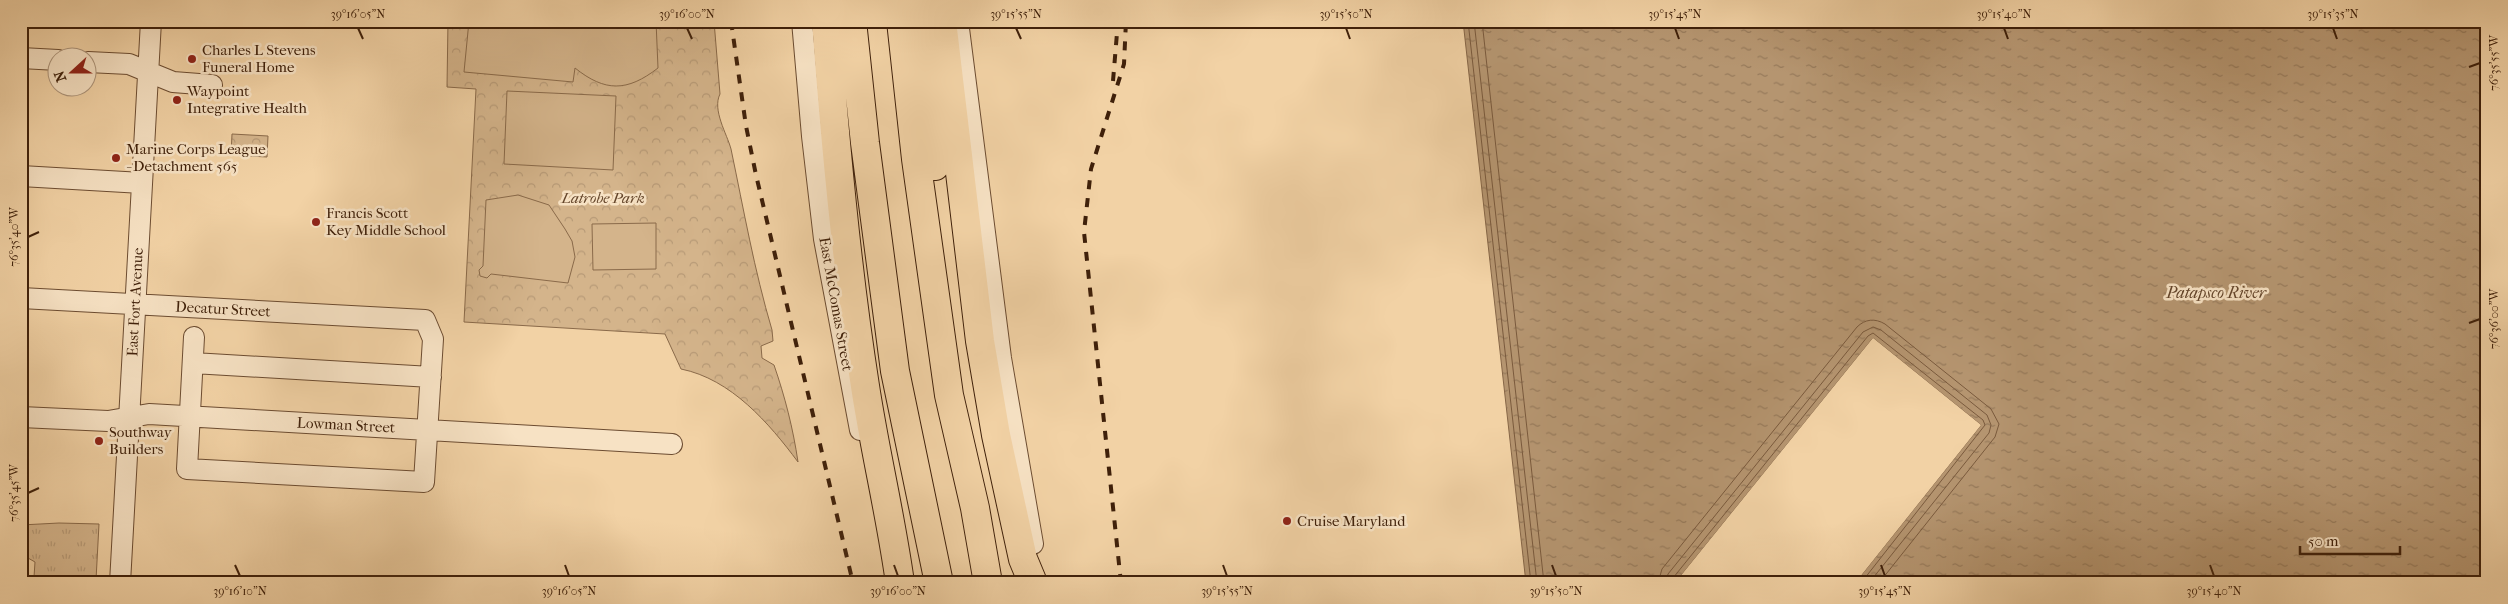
<svg xmlns="http://www.w3.org/2000/svg" width="2508" height="604" font-family="'IM FELL French Canon',serif">
	<style>
		.grass { fill: url(#grass-tufts); stroke: #8a6a4a }
		.forest { fill: url(#forest-crowns); stroke: #8a6a4a }
		.garden { fill: #d4b48b; stroke: #8a6a4a }
		.water { fill: url(#water-ripples); stroke: #866647 }
		.pier { fill: #f2d2a5 }
		.lines { fill: none; stroke-linecap: round; stroke-linejoin: round }
		.shore { stroke: #7a5a3d; stroke-width: 1 }
		.minor-casing { stroke: #6c4c31; stroke-width: 22 }
		.highway-casing { stroke: #3f200a; stroke-width: 30 }
		.minor { stroke: #f7e2c4; stroke-width: 20 }
		.highway { stroke: #f2d2a5; stroke-width: 28 }
		.rail { stroke: #3f200a; stroke-width: 4; stroke-dasharray: 9 9; stroke-linecap: butt }
		.ticks { fill: none; stroke: #3f200a; stroke-width: 2 }
		.poi-dot { fill: #8f2418; stroke: #f7e2c4; stroke-width: 2 }
		.labels { text-anchor: middle; stroke-width: 5; stroke-linejoin: round; paint-order: stroke }
		.poi-label { font-size: 15px; fill: #3f200a; stroke: #f7e2c4; text-anchor: start }
		.park-label { font-size: 15px; font-style: italic; fill: #64452a; stroke: #f7e2c4 }
		.street-label { font-size: 15px; fill: #3f200a; stroke: #f7e2c4 }
		.water-label { font-size: 16px; font-style: italic; fill: #624329; stroke: #f7e2c4 }
		.neatline { fill: none; stroke: #3f200a; stroke-width: 2 }
		.ticks-label { font-size: 12px; text-anchor: middle; fill: #3f200a }
	</style>
	<defs>
		<pattern id="grass-tufts" width="24" height="20" patternUnits="userSpaceOnUse" patternTransform="scale(1.25)"><rect width="24" height="20" fill="#d4b48b"/><path d="M3 7l-1-3M5 7V3M7 7l1-3M15 17l-1-3M17 17v-4M19 17l1-3" fill="none" stroke="#b79a77"/></pattern>
		<pattern id="forest-crowns" width="20" height="18" patternUnits="userSpaceOnUse" patternTransform="scale(1.25)"><rect width="20" height="18" fill="#d4b48b"/><path d="M2 6a3 3 0 1 1 6 0M12 15a3 3 0 1 1 6 0" fill="none" stroke="#b79a77"/></pattern>
		<pattern id="water-ripples" width="26" height="14" patternUnits="userSpaceOnUse" patternTransform="scale(1.25)"><rect width="26" height="14" fill="#b59570"/><path d="M2 4q2-2 4 0t4 0M15 11q2-2 4 0t4 0" fill="none" stroke="#95795a"/></pattern>
	</defs>
	<rect width="100%" height="100%" fill="#f2d2a5"/>
	<filter id="stains"><feTurbulence type="fractalNoise" baseFrequency=".004" numOctaves="4"/><feColorMatrix values="0 0 0 0 .2 0 0 0 0 .09 0 0 0 0 .02 0 0 0 .5 -.17"/></filter>
	<radialGradient id="worn" r=".72"><stop offset=".6" stop-color="#630" stop-opacity="0"/><stop offset="1" stop-color="#630" stop-opacity=".3"/></radialGradient>
	<path class="grass" d="M 59,523 L 99,524 L 96,580 L 34,577 L 35,562 L 21,554 L 21,525 Z"/>
	<path class="forest" d="M 448,21 L 714,21 L 720,94 C 712,110 727,134 731,149 C 744,211 754,269 772,330 L 773,341 L 761,346 L 762,358 L 774,365 C 785,397 793,428 798,462 C 769,423 731,379 681,369 L 665,334 L 464,322 L 476,89 L 447,87 Z
		M 232,134 L 268,136 L 267,157 L 231,155 Z"/>
	<path class="garden" d="M 469,21 L 656,21 L 658,68 C 627,92 605,92 575,68 L 573,82 L 464,72 Z
		M 507,91 L 616,96 L 613,170 L 504,164 Z
		M 518,195 L 549,205 L 565,229 L 572,241 L 575,257 L 568,283 L 491,274 L 487,278 L 480,276 L 479,270 L 483,266 L 486,200 Z
		M 656,223 L 656,269 L 593,270 L 592,224 Z"/>
	<path class="water" d="M 1463,21 L 2487,21 L 2487,583 L 1855,583 L 1981,425 L 1873,338 L 1675,583 L 1526,583 Z"/>
	<path class="pier" d="M 1873,338 L 1981,425 L 1855,583 L 1852,583 L 1977,425 L 1873,341 L 1679,583 L 1675,583 Z"/>
	<g class="lines">
		<path class="shore" d="M 1468,21 L 1531,583
			M 1474,21 L 1537,583
			M 1482,21 L 1544,583
			M 1658,583 L 1662,569 L 1857,327 C 1865,319 1875,318 1885,324 L 1991,409 L 1999,424 L 1995,437 L 1879,583
			M 1666,583 L 1668,574 L 1863,332 L 1873,327 L 1881,330 L 1987,415 L 1991,425 L 1989,433 L 1869,583
			M 1672,583 L 1673,578 L 1868,336 L 1873,333 L 1983,420 L 1985,425 L 1861,583"/>
		<g class="minor-casing">
			<path id="minor" d="M 802,21 L 812,136 L 824,239 L 860,430
				M 958,21 L 1001,358 L 1033,544
				M 21,58 L 58,60
				M 88,62 L 129,64 L 173,82 L 212,85
				M 21,176 L 142,183
				M 21,298 L 425,320 L 433,339 L 424,482 L 187,469 L 194,337
				M 193,363 L 431,377
				M 21,417 L 108,421 L 149,414 L 672,444
				M 120,583 L 151,21"/>
		</g>
		<g class="highway-casing">
			<path id="highway" d="M 826,21 C 835,143 846,265 865,386 C 875,452 891,517 900,583
				M 852,21 L 865,143 L 895,371 L 939,583
				M 901,21 L 916,159 L 949,395 L 975,508 L 988,583
				M 923,21 L 935,166
				M 942,21 L 980,341 L 996,435 L 1023,559 L 1033,583"/>
		</g>
		<use href="#minor" class="minor"/>
		<use href="#highway" class="highway"/>
		<path class="rail" d="M 731,21 L 746,126 L 756,175 L 853,583
			M 1113,81 L 1118,21
			M 1121,583 L 1084,232 L 1091,169 L 1124,64 L 1126,21"/>
	</g>
	<path class="ticks" d="M 358,28 L 363,39M 687,28 L 692,39M 1016,28 L 1021,39M 1346,28 L 1350,39M 1675,28 L 1679,39M 2004,28 L 2008,39M 2333,28 L 2337,39M 2469,67 L 2480,63M 28,237 L 39,232M 2469,323 L 2480,319M 28,493 L 39,488M 235,565 L 240,576M 565,565 L 569,576M 894,565 L 898,576M 1223,565 L 1227,576M 1552,565 L 1556,576M 1881,565 L 1885,576M 2210,565 L 2214,576"/>
	<g class="poi-dot">
		<circle cx="192" cy="59" r="5"/>
		<circle cx="177" cy="100" r="5"/>
		<circle cx="116" cy="158" r="5"/>
		<circle cx="316" cy="222" r="5"/>
		<circle cx="99" cy="441" r="5"/>
		<circle cx="1287" cy="521" r="5"/>
	</g>
	<g class="labels">
		<g class="poi-label">
			<text x="202" y="55">Charles L Stevens<tspan x="202" dy="17">Funeral Home</tspan></text>
			<text x="187" y="96">Waypoint<tspan x="187" dy="17">Integrative Health</tspan></text>
			<text x="126" y="154">Marine Corps League<tspan x="126" dy="17">- Detachment 565</tspan></text>
			<text x="326" y="218">Francis Scott<tspan x="326" dy="17">Key Middle School</tspan></text>
			<text x="109" y="437">Southway<tspan x="109" dy="17">Builders</tspan></text>
			<text x="1297" y="526">Cruise Maryland</text>
		</g>
		<g class="park-label">
			<text x="603" y="203">Latrobe Park</text>
		</g>
		<g class="street-label">
			<text transform="translate(135 302) rotate(-87)" y="5">East Fort Avenue</text>
			<text transform="translate(836 304) rotate(80)" y="5">East McComas Street</text>
			<text transform="translate(223 309) rotate(3)" y="5">Decatur Street</text>
			<text transform="translate(346 425) rotate(3)" y="5">Lowman Street</text>
		</g>
		<g class="water-label">
			<text x="2216" y="298">Patapsco River</text>
		</g>
	</g>
	<rect width="2508" height="604" fill="none" stroke="#f2d2a5" stroke-width="55"/>
	<g transform="translate(72 72) rotate(249)"><circle r="24" fill="#f7e2c4" stroke="#ad947a"/>
	<path d="M0-4L9 19L0 12L-9 19Z" fill="#8f2418"/>
	<text y="-8" font-size="14" font-weight="bold" text-anchor="middle" fill="#3f200a">N</text>
	</g>
	<path d="M2300 546v8h100v-8" fill="none" stroke="#3f200a" stroke-width="2.5"/>
	<text x="2308" y="546" font-size="15" fill="#3f200a" stroke="#f7e2c4" stroke-width="4" paint-order="stroke">50 m</text>
	<rect x="28" y="28" width="2452" height="548" class="neatline"/>
	<g class="ticks-label">
		<text x="358" y="18">39°16'05"N</text>
		<text x="687" y="18">39°16'00"N</text>
		<text x="1016" y="18">39°15'55"N</text>
		<text x="1346" y="18">39°15'50"N</text>
		<text x="1675" y="18">39°15'45"N</text>
		<text x="2004" y="18">39°15'40"N</text>
		<text x="2333" y="18">39°15'35"N</text>
		<text transform="translate(2494 63) rotate(-90)" y="4">76°35'55"W</text>
		<text transform="translate(14 237) rotate(-90)" y="4">76°35'40"W</text>
		<text transform="translate(2494 319) rotate(-90)" y="4">76°36'00"W</text>
		<text transform="translate(14 493) rotate(-90)" y="4">76°35'45"W</text>
		<text x="240" y="595">39°16'10"N</text>
		<text x="569" y="595">39°16'05"N</text>
		<text x="898" y="595">39°16'00"N</text>
		<text x="1227" y="595">39°15'55"N</text>
		<text x="1556" y="595">39°15'50"N</text>
		<text x="1885" y="595">39°15'45"N</text>
		<text x="2214" y="595">39°15'40"N</text>
	</g>
	<rect width="100%" height="100%" filter="url(#stains)"/>
	<rect width="100%" height="100%" fill="url(#worn)"/>
</svg>
